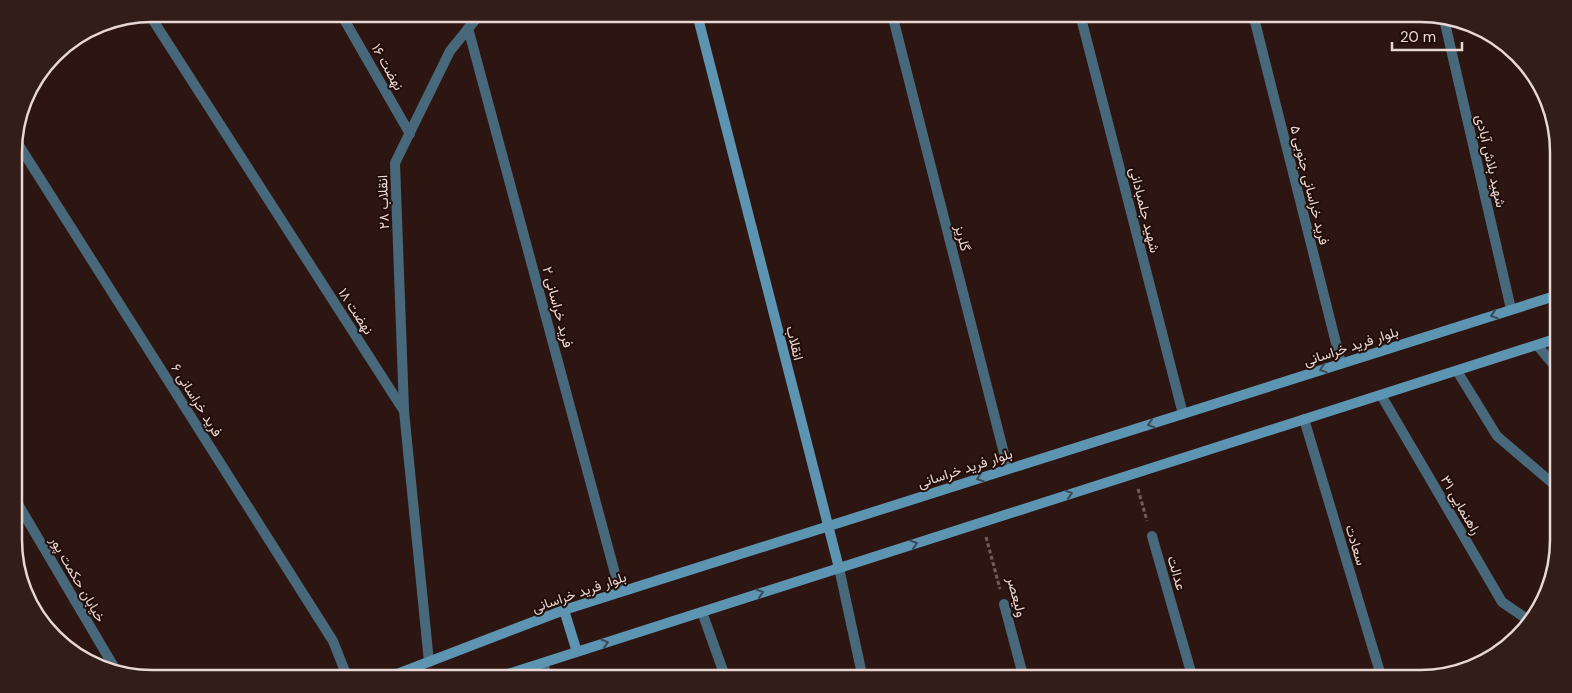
<svg xmlns="http://www.w3.org/2000/svg" width="1572" height="693" font-family="'DM Sans',Vazirmatn,sans-serif">
	<style>
		.lines { fill: none; stroke-linecap: round; stroke-linejoin: round }
		.path { stroke: #715c58; stroke-width: 3; stroke-dasharray: 4 2.5; stroke-linecap: butt }
		.street { stroke: #47697b; stroke-width: 10 }
		.secondary { stroke: #5c94b1; stroke-width: 10 }
		.oneway { stroke: #3d4a55 }
		.labels { text-anchor: middle; stroke-width: 4; stroke-linejoin: round; paint-order: stroke }
		.street-label { font-size: 14px; fill: #e8d7d4; stroke: #230d09 }
		.rim { fill: none; stroke: #e8d7d4; stroke-width: 2.5 }
	</style>
	<rect width="100%" height="100%" fill="#2d1612"/>
	<g class="lines">
		<path class="path" d="M 1138,489 L 1147,521
			M 986,537 L 1000,589"/>
		<path class="street" d="M 149,14 L 404,411 L 429,662
			M 341,14 L 410,134
			M 892,14 L 1008,469
			M 1080,14 L 1183,414
			M 1253,14 L 1341,363
			M 1444,19 L 1511,309
			M 468,28 L 620,592
			M 15,139 L 333,641 L 348,679
			M 1537,345 L 1558,370
			M 1457,371 L 1497,436 L 1558,488
			M 1381,395 L 1502,602 L 1527,619
			M 404,410 L 395,163 L 450,51 L 480,14
			M 1304,419 L 1382,679
			M 15,499 L 117,672
			M 1152,536 L 1193,679
			M 839,568 L 863,679
			M 1004,604 L 1024,679
			M 702,612 L 726,679
			M 543,663 L 548,679"/>
		<path class="secondary" d="M 697,14 L 839,568
			M 564,610 L 577,652
			M 384,679 L 564,610 L 1558,295
			M 492,679 L 1558,338"/>
	</g>
	<defs><path id="oneway-chevron" d="M-2-3.5L2.5 0L-2 3.5" fill="none" stroke-width="1.6" stroke-linecap="round" stroke-linejoin="round" transform="scale(1.25)"/></defs>
	<g class="oneway">
		<use href="#oneway-chevron" transform="translate(1494 315) rotate(162)"/>
		<use href="#oneway-chevron" transform="translate(1323 369) rotate(162)"/>
		<use href="#oneway-chevron" transform="translate(1151 424) rotate(162)"/>
		<use href="#oneway-chevron" transform="translate(980 478) rotate(162)"/>
		<use href="#oneway-chevron" transform="translate(1069 494) rotate(-18)"/>
		<use href="#oneway-chevron" transform="translate(914 544) rotate(-18)"/>
		<use href="#oneway-chevron" transform="translate(760 593) rotate(-18)"/>
		<use href="#oneway-chevron" transform="translate(605 643) rotate(-17)"/>
	</g>
	<g class="labels">
		<g class="street-label">
			<text transform="translate(388 67) rotate(61)" y="5">نهضت ۱۶</text>
			<text transform="translate(1491 161) rotate(77)" y="5">شهید بلاش آبادی</text>
			<text transform="translate(1310 185) rotate(76)" y="5">فرید خراسانی جنوبی ۵</text>
			<text transform="translate(383 202) rotate(-92)" y="5">انقلاب ۲۸</text>
			<text transform="translate(1145 210) rotate(76)" y="5">شهید جلمبادانی</text>
			<text transform="translate(963 238) rotate(76)" y="5">گلریز</text>
			<text transform="translate(558 307) rotate(75)" y="5">فرید خراسانی ۲</text>
			<text transform="translate(356 311) rotate(57)" y="5">نهضت ۱۸</text>
			<text transform="translate(795 343) rotate(76)" y="5">انقلاب</text>
			<text transform="translate(1351 346) rotate(-18)" y="5">بلوار فرید خراسانی</text>
			<text transform="translate(197 400) rotate(58)" y="5">فرید خراسانی ۶</text>
			<text transform="translate(965 468) rotate(-18)" y="5">بلوار فرید خراسانی</text>
			<text transform="translate(1461 505) rotate(60)" y="5">راهنمایی ۳۱</text>
			<text transform="translate(1356 545) rotate(73)" y="5">سعادت</text>
			<text transform="translate(1177 573) rotate(74)" y="5">عدالت</text>
			<text transform="translate(78 579) rotate(60)" y="5">خیابان حکمت پور</text>
			<text transform="translate(579 592) rotate(-19)" y="5">بلوار فرید خراسانی</text>
			<text transform="translate(1017 597) rotate(75)" y="5">ولیعصر</text>
		</g>
	</g>
	<path d="M0 0H1572V693H0ZM152 22H1420A130 130 0 0 1 1550 152V540A130 130 0 0 1 1420 670H152A130 130 0 0 1 22 540V152A130 130 0 0 1 152 22Z" fill="#331d19" fill-rule="evenodd"/>
	<path class="rim" d="M152 22H1420A130 130 0 0 1 1550 152V540A130 130 0 0 1 1420 670H152A130 130 0 0 1 22 540V152A130 130 0 0 1 152 22Z"/>
	<path d="M1392 42v8h70v-8" fill="none" stroke="#e8d7d4" stroke-width="2.5"/>
	<text x="1400" y="42" font-size="15" fill="#e8d7d4" stroke="#230d09" stroke-width="4" paint-order="stroke">20 m</text>
</svg>
